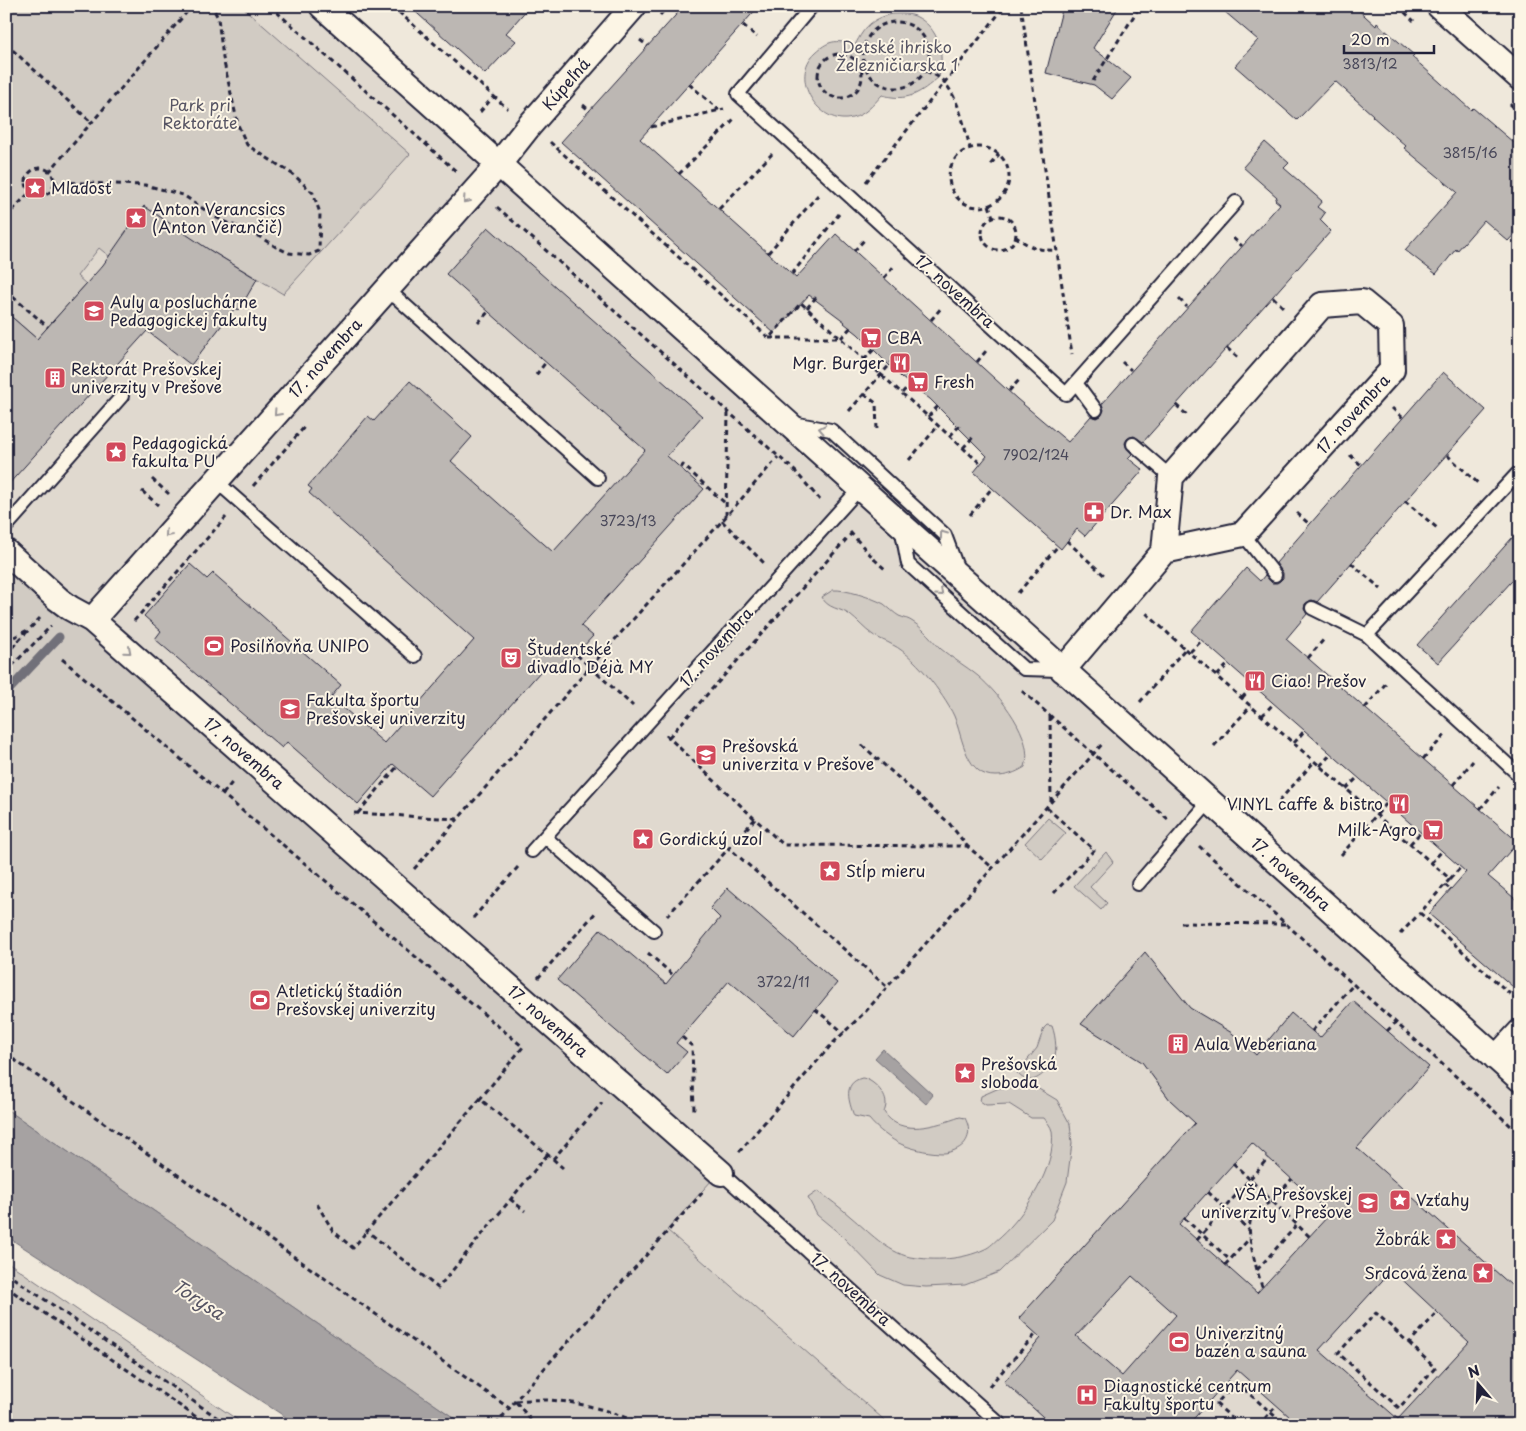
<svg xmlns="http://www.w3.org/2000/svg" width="1526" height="1431" font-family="'Playpen Sans',sans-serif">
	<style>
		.built { fill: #e0d9cf }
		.green { fill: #d1cbc3; stroke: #7a767f }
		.water { fill: #a6a2a2; stroke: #716f79 }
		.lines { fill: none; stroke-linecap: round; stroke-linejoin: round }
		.stream { stroke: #716f79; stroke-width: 9 }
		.building { fill: #bcb7b3; stroke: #22223b; fill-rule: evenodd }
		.service-casing { stroke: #22223b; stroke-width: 16 }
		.minor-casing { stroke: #22223b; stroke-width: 28 }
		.path { stroke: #22223b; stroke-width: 3; stroke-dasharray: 5 4; stroke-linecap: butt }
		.service { stroke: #fcf5e5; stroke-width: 12 }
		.minor { stroke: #fcf5e5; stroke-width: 24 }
		.oneway { stroke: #9a9698 }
		.labels { text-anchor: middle; stroke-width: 4; stroke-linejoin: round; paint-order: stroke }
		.number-label { font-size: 14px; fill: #484759 }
		.park-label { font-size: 16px; fill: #575564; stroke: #fcf5e5 }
		.street-label { font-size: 16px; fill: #22223b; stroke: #fcf5e5 }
		.poi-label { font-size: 16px; fill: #22223b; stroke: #fcf5e5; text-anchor: start }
		.water-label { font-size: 18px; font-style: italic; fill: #575564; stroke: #fcf5e5 }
	</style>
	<rect width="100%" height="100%" fill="#efe8db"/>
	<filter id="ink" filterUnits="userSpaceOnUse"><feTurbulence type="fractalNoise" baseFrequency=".02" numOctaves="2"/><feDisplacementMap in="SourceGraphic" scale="10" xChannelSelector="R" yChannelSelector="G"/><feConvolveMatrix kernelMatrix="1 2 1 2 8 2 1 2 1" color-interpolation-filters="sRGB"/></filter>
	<g filter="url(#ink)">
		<path class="built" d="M 6,6 L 320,6 L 1520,1070 L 1520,1425 L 890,1425 L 667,1230 L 712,1180 L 97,619 L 6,533 Z"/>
		<path class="green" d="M 6,6 L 241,6 L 410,154 L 283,294 L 208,249 L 144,207 L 123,235 L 129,240 L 115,261 L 99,248 L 77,276 L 86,284 L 37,339 L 6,312 Z
			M 891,14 C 899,14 907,13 915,16 C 939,27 945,54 939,77 C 919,94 908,102 882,95 C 873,105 865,115 852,118 C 820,127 787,78 816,52 C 830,39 838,40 855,45 C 865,26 871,20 891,14 Z
			M 6,533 L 97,619 L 712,1180 L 667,1230 L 890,1425 L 464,1425 L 6,1109 Z
			M 833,590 C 845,589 873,598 884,604 C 889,608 894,613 899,616 C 904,618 909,619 913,622 C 924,629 932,640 941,649 C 953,659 966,666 978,676 C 1000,695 1035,738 1025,767 C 1015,773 1007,776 996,776 C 966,777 963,738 954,716 C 949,705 937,688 929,678 C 922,668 904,650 893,645 C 886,641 879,639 873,635 C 864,629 858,621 850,615 C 841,608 827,609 822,597 Z
			M 1048,818 L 1066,833 L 1042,859 L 1025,843 Z
			M 1106,852 L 1113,862 L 1090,887 L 1107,903 L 1101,910 L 1074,886 Z
			M 1047,1025 L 1052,1026 C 1056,1037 1058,1054 1052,1065 C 1051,1068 1046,1071 1044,1073 C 1034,1082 1026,1083 1017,1073 L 1037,1048 L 1044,1028 Z
			M 862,1078 C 872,1079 886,1093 886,1104 C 886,1106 885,1110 884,1112 C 900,1138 937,1125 960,1117 L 965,1118 C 972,1131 969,1144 955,1150 C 952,1151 948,1153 944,1153 C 931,1153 916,1150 903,1145 C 891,1140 877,1129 869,1119 L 854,1116 C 849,1102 842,1083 862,1078 Z
			M 1032,1085 L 1057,1100 L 1070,1124 L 1072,1143 L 1067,1182 L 1052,1220 L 999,1272 L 965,1285 L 926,1287 L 903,1285 L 880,1275 L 840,1234 L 817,1215 L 808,1198 L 818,1191 C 829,1199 840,1207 851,1217 C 868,1231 887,1252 910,1257 C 935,1261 962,1260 985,1249 C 990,1247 995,1241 1000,1237 C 1025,1215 1057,1166 1052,1131 C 1051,1126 1047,1122 1044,1118 L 1031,1118 L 1009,1104 L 986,1105 L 980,1101 L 981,1096 L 999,1088 Z
			M 6,1261 L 245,1425 L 6,1425 Z"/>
		<path class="water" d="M 883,1049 L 933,1095 L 926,1104 L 875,1058 Z
			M 6,1109 L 463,1424 L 464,1425 L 298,1425 L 6,1236 Z"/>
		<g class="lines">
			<path class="stream" d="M 6,693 L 59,637"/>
		</g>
		<path class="building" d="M 409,6 L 530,6 L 506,33 L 516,41 L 485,74 Z
			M 684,6 L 759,6 L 640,139 L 796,278 L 836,234 L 1017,399 L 1068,442 L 1091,416 L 1096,418 L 1101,416 L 1104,410 L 1102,404 L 1280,204 L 1275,200 L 1277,197 L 1243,167 L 1265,142 L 1289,163 L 1284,168 L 1322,201 L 1317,207 L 1325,213 L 1320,220 L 1331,231 L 1143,442 L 1134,436 L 1130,437 L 1127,439 L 1125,443 L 1126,447 L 1132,454 L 1128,458 L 1143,470 L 1085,536 L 1077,529 L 1061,549 L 974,472 L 987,456 L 930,399 L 902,378 L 858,334 L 844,323 L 845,322 L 809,295 L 774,333 L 561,142 Z
			M 1063,6 L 1119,6 L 1093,48 L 1131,78 L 1112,99 L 1094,85 L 1046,73 Z
			M 1218,6 L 1354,6 L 1376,26 L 1377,23 L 1414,55 L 1412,57 L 1471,110 L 1473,108 L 1520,148 L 1520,228 L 1508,241 L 1484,220 L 1457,251 L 1456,249 L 1436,274 L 1405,250 L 1457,192 L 1404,148 L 1406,146 L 1372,116 L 1373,115 L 1335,81 L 1297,120 L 1235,66 L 1258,40 Z
			M 144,206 L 208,249 L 257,279 L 239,310 L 235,308 L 191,365 L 147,331 L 6,487 L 6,312 L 37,339 L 103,265 Z
			M 488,227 L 702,416 L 667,456 L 704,489 L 581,626 L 593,636 L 559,673 L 548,663 L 430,796 L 393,764 L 358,804 L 287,742 L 282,748 L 155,639 L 161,631 L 144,616 L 190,564 L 207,579 L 213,573 L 341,685 L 331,697 L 384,743 L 474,640 L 309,493 L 312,489 L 308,486 L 368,416 L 374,421 L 410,381 L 472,437 L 451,461 L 553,552 L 645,450 L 446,274 Z
			M 1443,372 L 1486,410 L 1317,602 L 1311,600 L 1305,604 L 1304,609 L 1307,614 L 1286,639 L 1518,842 L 1488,876 L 1520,903 L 1520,993 L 1429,914 L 1466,872 L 1191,631 L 1246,568 L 1260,581 L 1265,575 L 1272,583 L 1277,583 L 1280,581 L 1283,578 L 1283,573 L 1276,563 Z
			M 1520,529 L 1520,572 L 1438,663 L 1417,645 Z
			M 728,888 L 837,983 L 794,1036 L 729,981 L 676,1043 L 687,1052 L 667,1075 L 557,980 L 601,929 L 666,984 L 720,918 L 710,908 Z
			M 1145,952 L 1190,1008 L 1232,1033 L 1256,1055 L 1291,1013 L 1320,1038 L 1353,1001 L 1429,1067 L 1357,1148 L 1520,1293 L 1520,1425 L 1299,1425 L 1237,1370 L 1188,1425 L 1052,1425 L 1004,1382 L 1041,1338 L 1019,1318 L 1195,1123 L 1170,1100 L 1142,1062 L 1081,1024 ZM 1252,1143 L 1330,1214 L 1257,1293 L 1179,1224 ZM 1392,1270 L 1469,1342 L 1398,1419 L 1319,1350 ZM 1132,1276 L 1176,1315 L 1122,1376 L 1076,1336 Z"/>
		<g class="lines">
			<g class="service-casing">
				<path id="service" d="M 812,6 L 738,94 L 1066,394 L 1236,202
					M 387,289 L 598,478
					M 1076,383 L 1096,410
					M 793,423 L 831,430 L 945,535 L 958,570
					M 1133,444 L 1171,477
					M 1517,474 L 1367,635 L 1520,776
					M 216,481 L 415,656
					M 6,527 L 122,396
					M 901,527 L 908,564 L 1024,669 L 1060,670
					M 1243,534 L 1275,575
					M 1312,608 L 1367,635
					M 545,837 L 654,931
					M 532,851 L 860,488
					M 1138,884 L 1210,801
					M 721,1173 L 1001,1425"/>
			</g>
			<g class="minor-casing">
				<path id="minor" d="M 322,6 L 1520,1079
					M 634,6 L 529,126 L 499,164 L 92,620 L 721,1173
					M 1439,6 L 1520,78
					M 6,552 L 58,599 L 70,608 L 92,620
					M 1063,670 L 1164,551 L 1171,477 L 1322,305 L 1362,302 L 1391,326 L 1392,370 L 1243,534 L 1164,551
					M 1496,1058 L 1520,1032"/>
			</g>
			<path class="path" d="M 270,6 L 457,172
				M 392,6 L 508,109
				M 1021,6 L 1072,354
				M 1398,6 L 1414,21
				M 660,15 L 668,6
				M863 55a33 33 0 1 1 66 0a33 33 0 1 1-66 0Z
				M 743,25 L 757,37
				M 640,40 L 648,46
				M 6,44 L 91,122
				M818 76a22 22 0 1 1 44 0a22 22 0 1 1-44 0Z
				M 926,71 C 932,74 939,76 943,81 C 958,96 965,128 970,148
				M 1093,81 L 1140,6
				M 689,84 L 719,110
				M 1510,104 L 1520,113
				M 583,105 L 590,111
				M 480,112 L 494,96
				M 651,127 L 724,109
				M 550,142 L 769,338 L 801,303 L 981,464
				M949 177a30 30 0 1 1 60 0a30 30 0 1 1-60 0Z
				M 991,164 L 999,154
				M26 182a14 14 0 1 1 28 0a14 14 0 1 1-28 0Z
				M 49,172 L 192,6
				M 679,174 L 735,118
				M 53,182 L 145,185 L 183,195 L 217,218 L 260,237 L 276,247 L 289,253 L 309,255 L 319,251 L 320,213 L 313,193 L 294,175 L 247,145 L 238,125 L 223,58 L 218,18 L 212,6
				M 866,182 L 1005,6
				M 989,205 L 993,217
				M 497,207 L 795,471 L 820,500
				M 719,209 L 772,154
				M982 233a17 17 0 1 1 34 0a17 17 0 1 1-34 0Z
				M 6,217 L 30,192
				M 1015,236 C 1029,247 1039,251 1057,250
				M 1233,238 L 1242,246
				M 854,251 L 866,238
				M 768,253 L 818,195
				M 792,274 L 839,214
				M 884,278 L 895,265
				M 6,291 L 48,327
				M 1273,297 L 1283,307
				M 1179,299 L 1187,307
				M 807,308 L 818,295
				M 931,320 L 942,307
				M 478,323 L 489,311
				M 769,338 L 841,338 L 852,326
				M 1227,348 L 1238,358
				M 864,360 L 876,347
				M 977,362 L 986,351
				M 1122,362 L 1131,370
				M 536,375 L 546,362
				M 1009,391 L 1020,379
				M 902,393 L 913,381
				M 864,394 L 876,403 L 877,431
				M 1176,405 L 1188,416
				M 1392,408 L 1403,418
				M 849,411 L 892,362
				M 928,417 L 939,405
				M 950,436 L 961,424
				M 963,448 L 974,436
				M 1350,455 L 1361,465
				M 1447,455 L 1480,485
				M 909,460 L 938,426
				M 681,468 L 683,465 L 726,504
				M 152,479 L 169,494
				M 253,486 L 306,425
				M 142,491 L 158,505
				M 1405,501 L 1437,528
				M 1297,513 L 1309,524
				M 970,515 L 992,488
				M 726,516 L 728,413
				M 722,521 L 764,563
				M 850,532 L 875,560 L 887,571
				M 1067,541 L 1106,577
				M 1351,563 L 1381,589
				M 1018,593 L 1058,546
				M 134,621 L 226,517
				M 6,641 L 28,630
				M 1185,649 L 1450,879 L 1420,913 L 1520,1003
				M 1190,652 L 1202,640
				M 6,654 L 40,618
				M 577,655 L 633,706
				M 1308,658 L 1325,638
				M 62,659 L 523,1047 L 480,1099
				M 6,672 L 51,626
				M 1217,676 L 1229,663
				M 1022,691 L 1168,819
				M 1242,698 L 1253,685
				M 1140,702 L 1185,649 L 1146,613
				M 1365,708 L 1387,682
				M 1050,716 L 1051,802
				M 1262,716 L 1274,703
				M 666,735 L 755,819 L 784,845 L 967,846
				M 669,737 L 851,534
				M 1294,743 L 1305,730
				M 862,745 L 949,823 L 967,846 L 993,868
				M 1214,746 L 1251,706
				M 1423,759 L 1445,735
				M 1320,766 L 1331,754
				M 1453,785 L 1473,761
				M 1346,789 L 1358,777
				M 223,794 L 234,780
				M 1279,801 L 1315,761
				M 1047,808 L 1094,850 L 1054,893
				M 1480,809 L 1499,787
				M 354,813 L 458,819 L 590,667 L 722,521 L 778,457
				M 358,813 L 397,767
				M 755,819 L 729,848 L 887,987
				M 1410,844 L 1421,832
				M 1199,846 L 1520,1134
				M 1341,855 L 1387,803
				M 1431,863 L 1442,851
				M 414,869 L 458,819
				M 1450,879 L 1461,867
				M 1445,885 L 1450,889
				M 1518,902 L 1520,900
				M 667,916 L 729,848
				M 473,918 L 518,867
				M 1181,923 L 1286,924
				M 1400,934 L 1420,913
				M 648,953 L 673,975
				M 538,978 L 597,911
				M 815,1009 L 844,1033
				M 1312,1031 L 1354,984
				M 1387,1031 L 1396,1022
				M 682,1037 L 692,1046 L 694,1111
				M 6,1054 L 509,1408
				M 739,1152 L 832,1044 L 866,1011 L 1104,742
				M 547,1155 L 438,1288 L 367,1231 L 480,1099 L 553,1159 L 602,1103
				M 553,1159 L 563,1168
				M 1233,1163 L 1272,1201 L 1292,1179
				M 1208,1192 L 1250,1231
				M 510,1199 L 525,1211
				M 317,1204 L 333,1231 L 353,1248 L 367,1231
				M 1184,1218 L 1230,1260
				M 1197,1240 L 1268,1158
				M 1225,1265 L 1250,1238
				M 1257,1270 L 1297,1225
				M 6,1273 L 228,1425
				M 6,1287 L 208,1425
				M 1262,1287 C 1258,1273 1245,1233 1251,1219 C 1255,1211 1265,1205 1272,1201 L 1310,1237
				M 1409,1343 L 1435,1368 L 1399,1408 L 1338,1353 L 1376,1313 L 1409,1343 L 1437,1313
				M 989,1386 L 1036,1334
				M 516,1401 C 558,1396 605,1407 643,1425
				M 516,1402 L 535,1425
				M 496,1425 L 515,1401 L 703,1192
				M 1240,1425 L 1216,1404 L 1236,1382 L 1285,1425
				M 1259,1425 L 1277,1405"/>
			<use href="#service" class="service"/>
			<use href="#minor" class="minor"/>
		</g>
		<defs><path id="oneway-chevron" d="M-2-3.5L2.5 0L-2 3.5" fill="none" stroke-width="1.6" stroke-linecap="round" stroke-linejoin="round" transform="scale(1.25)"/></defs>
		<g class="oneway">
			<use href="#oneway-chevron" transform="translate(466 200) rotate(132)"/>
			<use href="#oneway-chevron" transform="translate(277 413) rotate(132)"/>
			<use href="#oneway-chevron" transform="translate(822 429) rotate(-169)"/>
			<use href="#oneway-chevron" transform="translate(168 534) rotate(132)"/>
			<use href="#oneway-chevron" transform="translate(943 534) rotate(-126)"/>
			<use href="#oneway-chevron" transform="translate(940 593) rotate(42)"/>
			<use href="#oneway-chevron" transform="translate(128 651) rotate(41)"/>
		</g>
	</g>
	<defs>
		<g id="sight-square" transform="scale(1.125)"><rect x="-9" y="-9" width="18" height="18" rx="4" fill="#d1495b" stroke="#fcf5e5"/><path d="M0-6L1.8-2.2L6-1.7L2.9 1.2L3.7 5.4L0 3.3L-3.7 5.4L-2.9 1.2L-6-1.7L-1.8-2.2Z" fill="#fff"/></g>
		<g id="university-square" transform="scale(1.125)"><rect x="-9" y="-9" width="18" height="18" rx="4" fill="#d1495b" stroke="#fcf5e5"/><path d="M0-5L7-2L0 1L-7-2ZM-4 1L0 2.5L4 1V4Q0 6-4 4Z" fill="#fff"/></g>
		<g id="supermarket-square" transform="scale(1.125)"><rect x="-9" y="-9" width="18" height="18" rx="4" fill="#d1495b" stroke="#fcf5e5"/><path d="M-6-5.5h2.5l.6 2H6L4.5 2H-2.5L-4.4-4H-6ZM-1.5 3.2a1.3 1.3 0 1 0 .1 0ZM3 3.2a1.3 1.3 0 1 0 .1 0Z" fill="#fff"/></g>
		<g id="restaurant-square" transform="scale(1.125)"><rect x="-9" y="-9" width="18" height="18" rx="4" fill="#d1495b" stroke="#fcf5e5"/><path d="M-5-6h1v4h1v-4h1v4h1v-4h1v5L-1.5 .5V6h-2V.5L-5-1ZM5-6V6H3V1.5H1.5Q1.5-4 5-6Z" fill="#fff"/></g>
		<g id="building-square" transform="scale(1.125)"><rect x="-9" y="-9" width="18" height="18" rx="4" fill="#d1495b" stroke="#fcf5e5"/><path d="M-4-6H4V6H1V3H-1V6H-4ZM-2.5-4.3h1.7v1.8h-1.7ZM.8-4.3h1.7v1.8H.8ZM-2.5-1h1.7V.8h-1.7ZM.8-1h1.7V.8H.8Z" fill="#fff"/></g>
		<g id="pharmacy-square" transform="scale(1.125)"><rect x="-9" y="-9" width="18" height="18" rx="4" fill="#d1495b" stroke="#fcf5e5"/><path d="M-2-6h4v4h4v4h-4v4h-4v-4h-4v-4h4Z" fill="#fff"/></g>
		<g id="stadium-square" transform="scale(1.125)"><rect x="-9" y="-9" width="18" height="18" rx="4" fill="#d1495b" stroke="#fcf5e5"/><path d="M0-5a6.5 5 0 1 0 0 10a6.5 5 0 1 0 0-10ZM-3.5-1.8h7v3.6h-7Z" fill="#fff"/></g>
		<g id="theatre-square" transform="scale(1.125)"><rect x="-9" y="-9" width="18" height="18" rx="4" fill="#d1495b" stroke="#fcf5e5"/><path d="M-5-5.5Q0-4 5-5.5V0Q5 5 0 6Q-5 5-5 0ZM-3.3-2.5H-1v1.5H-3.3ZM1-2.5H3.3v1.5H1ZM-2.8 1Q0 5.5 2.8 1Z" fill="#fff"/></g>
		<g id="hospital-square" transform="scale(1.125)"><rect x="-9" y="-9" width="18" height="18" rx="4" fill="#d1495b" stroke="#fcf5e5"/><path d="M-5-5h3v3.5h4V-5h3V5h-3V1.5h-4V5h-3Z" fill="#fff"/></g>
	</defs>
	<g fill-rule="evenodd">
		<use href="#sight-square" x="35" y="188"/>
		<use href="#sight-square" x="136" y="218"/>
		<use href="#university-square" x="94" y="311"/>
		<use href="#supermarket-square" x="871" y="338"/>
		<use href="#restaurant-square" x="900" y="363"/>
		<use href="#building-square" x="55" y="378"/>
		<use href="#supermarket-square" x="918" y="382"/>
		<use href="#sight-square" x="116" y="452"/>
		<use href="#pharmacy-square" x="1094" y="512"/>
		<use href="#stadium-square" x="214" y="646"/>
		<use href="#theatre-square" x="511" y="658"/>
		<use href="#restaurant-square" x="1255" y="681"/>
		<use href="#university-square" x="290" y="709"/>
		<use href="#university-square" x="706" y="755"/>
		<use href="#restaurant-square" x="1399" y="804"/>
		<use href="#supermarket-square" x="1433" y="830"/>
		<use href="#sight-square" x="643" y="839"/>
		<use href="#sight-square" x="830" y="871"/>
		<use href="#stadium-square" x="260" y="1000"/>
		<use href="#building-square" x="1178" y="1044"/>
		<use href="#sight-square" x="965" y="1073"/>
		<use href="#sight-square" x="1400" y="1200"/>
		<use href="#university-square" x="1368" y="1203"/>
		<use href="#sight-square" x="1446" y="1239"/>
		<use href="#sight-square" x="1483" y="1273"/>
		<use href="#stadium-square" x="1179" y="1342"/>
		<use href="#hospital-square" x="1087" y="1395"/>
	</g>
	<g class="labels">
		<g class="number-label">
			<text x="1370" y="69">3813/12</text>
			<text x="1470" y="158">3815/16</text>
			<text x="1036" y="460">7902/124</text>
			<text x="628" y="526">3723/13</text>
			<text x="783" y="987">3722/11</text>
		</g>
		<g class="park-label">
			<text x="897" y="53">Detské ihrisko<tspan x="897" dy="18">Železničiarska 1</tspan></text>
			<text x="200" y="111">Park pri<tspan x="200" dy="18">Rektoráte</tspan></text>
		</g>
		<g class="street-label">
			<text transform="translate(566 84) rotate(-49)" y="6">Kúpeľná</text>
			<text transform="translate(955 291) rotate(42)" y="6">17. novembra</text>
			<text transform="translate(325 358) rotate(-48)" y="6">17. novembra</text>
			<text transform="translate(1353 414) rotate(-48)" y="6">17. novembra</text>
			<text transform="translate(716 647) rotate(-48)" y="6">17. novembra</text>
			<text transform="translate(244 753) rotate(41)" y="6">17. novembra</text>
			<text transform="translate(1291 874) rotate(42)" y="6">17. novembra</text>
			<text transform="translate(548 1021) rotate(41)" y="6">17. novembra</text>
			<text transform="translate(851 1289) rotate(42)" y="6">17. novembra</text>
		</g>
		<g class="poi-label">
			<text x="51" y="194">Mladosť</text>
			<text x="152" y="215">Anton Verancsics<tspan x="152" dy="18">(Anton Verančič)</tspan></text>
			<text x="110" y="308">Auly a posluchárne<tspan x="110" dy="18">Pedagogickej fakulty</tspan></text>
			<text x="887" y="344">CBA</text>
			<text x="884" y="369" text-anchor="end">Mgr. Burger</text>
			<text x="71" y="375">Rektorát Prešovskej<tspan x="71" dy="18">univerzity v Prešove</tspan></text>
			<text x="934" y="388">Fresh</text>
			<text x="132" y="449">Pedagogická<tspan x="132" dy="18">fakulta PU</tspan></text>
			<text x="1110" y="518">Dr. Max</text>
			<text x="230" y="652">Posilňovňa UNIPO</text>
			<text x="527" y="655">Študentské<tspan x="527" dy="18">divadlo Déjà MY</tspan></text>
			<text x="1271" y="687">Ciao! Prešov</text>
			<text x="306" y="706">Fakulta športu<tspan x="306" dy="18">Prešovskej univerzity</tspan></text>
			<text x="722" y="752">Prešovská<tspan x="722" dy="18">univerzita v Prešove</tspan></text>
			<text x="1383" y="810" text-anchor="end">VINYL caffe &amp; bistro</text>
			<text x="1417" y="836" text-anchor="end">Milk-Agro</text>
			<text x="659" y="845">Gordický uzol</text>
			<text x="846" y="877">Stĺp mieru</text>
			<text x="276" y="997">Atletický štadión<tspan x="276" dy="18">Prešovskej univerzity</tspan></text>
			<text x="1194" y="1050">Aula Weberiana</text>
			<text x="981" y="1070">Prešovská<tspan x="981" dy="18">sloboda</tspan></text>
			<text x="1352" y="1200" text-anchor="end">VŠA Prešovskej<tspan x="1352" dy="18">univerzity v Prešove</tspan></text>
			<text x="1416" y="1206">Vzťahy</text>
			<text x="1430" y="1245" text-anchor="end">Žobrák</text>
			<text x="1467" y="1279" text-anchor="end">Srdcová žena</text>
			<text x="1195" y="1339">Univerzitný<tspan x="1195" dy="18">bazén a sauna</tspan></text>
			<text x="1103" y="1392">Diagnostické centrum<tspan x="1103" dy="18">Fakulty športu</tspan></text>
		</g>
		<g class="water-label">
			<text transform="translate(198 1300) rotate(33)" y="6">Torysa</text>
		</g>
	</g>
	<rect width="1526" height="1431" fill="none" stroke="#fcf5e5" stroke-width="25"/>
	<rect x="12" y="12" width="1501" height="1406" fill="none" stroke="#22223b" stroke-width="2" filter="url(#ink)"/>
	<g transform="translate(1478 1384) rotate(341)" stroke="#fcf5e5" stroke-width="4" paint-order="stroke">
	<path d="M0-4L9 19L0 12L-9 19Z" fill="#22223b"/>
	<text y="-8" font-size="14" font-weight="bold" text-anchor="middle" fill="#22223b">N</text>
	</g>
	<path d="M1344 45v8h90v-8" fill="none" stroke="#22223b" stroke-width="2.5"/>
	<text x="1351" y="45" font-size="15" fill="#22223b" stroke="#fcf5e5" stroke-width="4" paint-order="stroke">20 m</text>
</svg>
